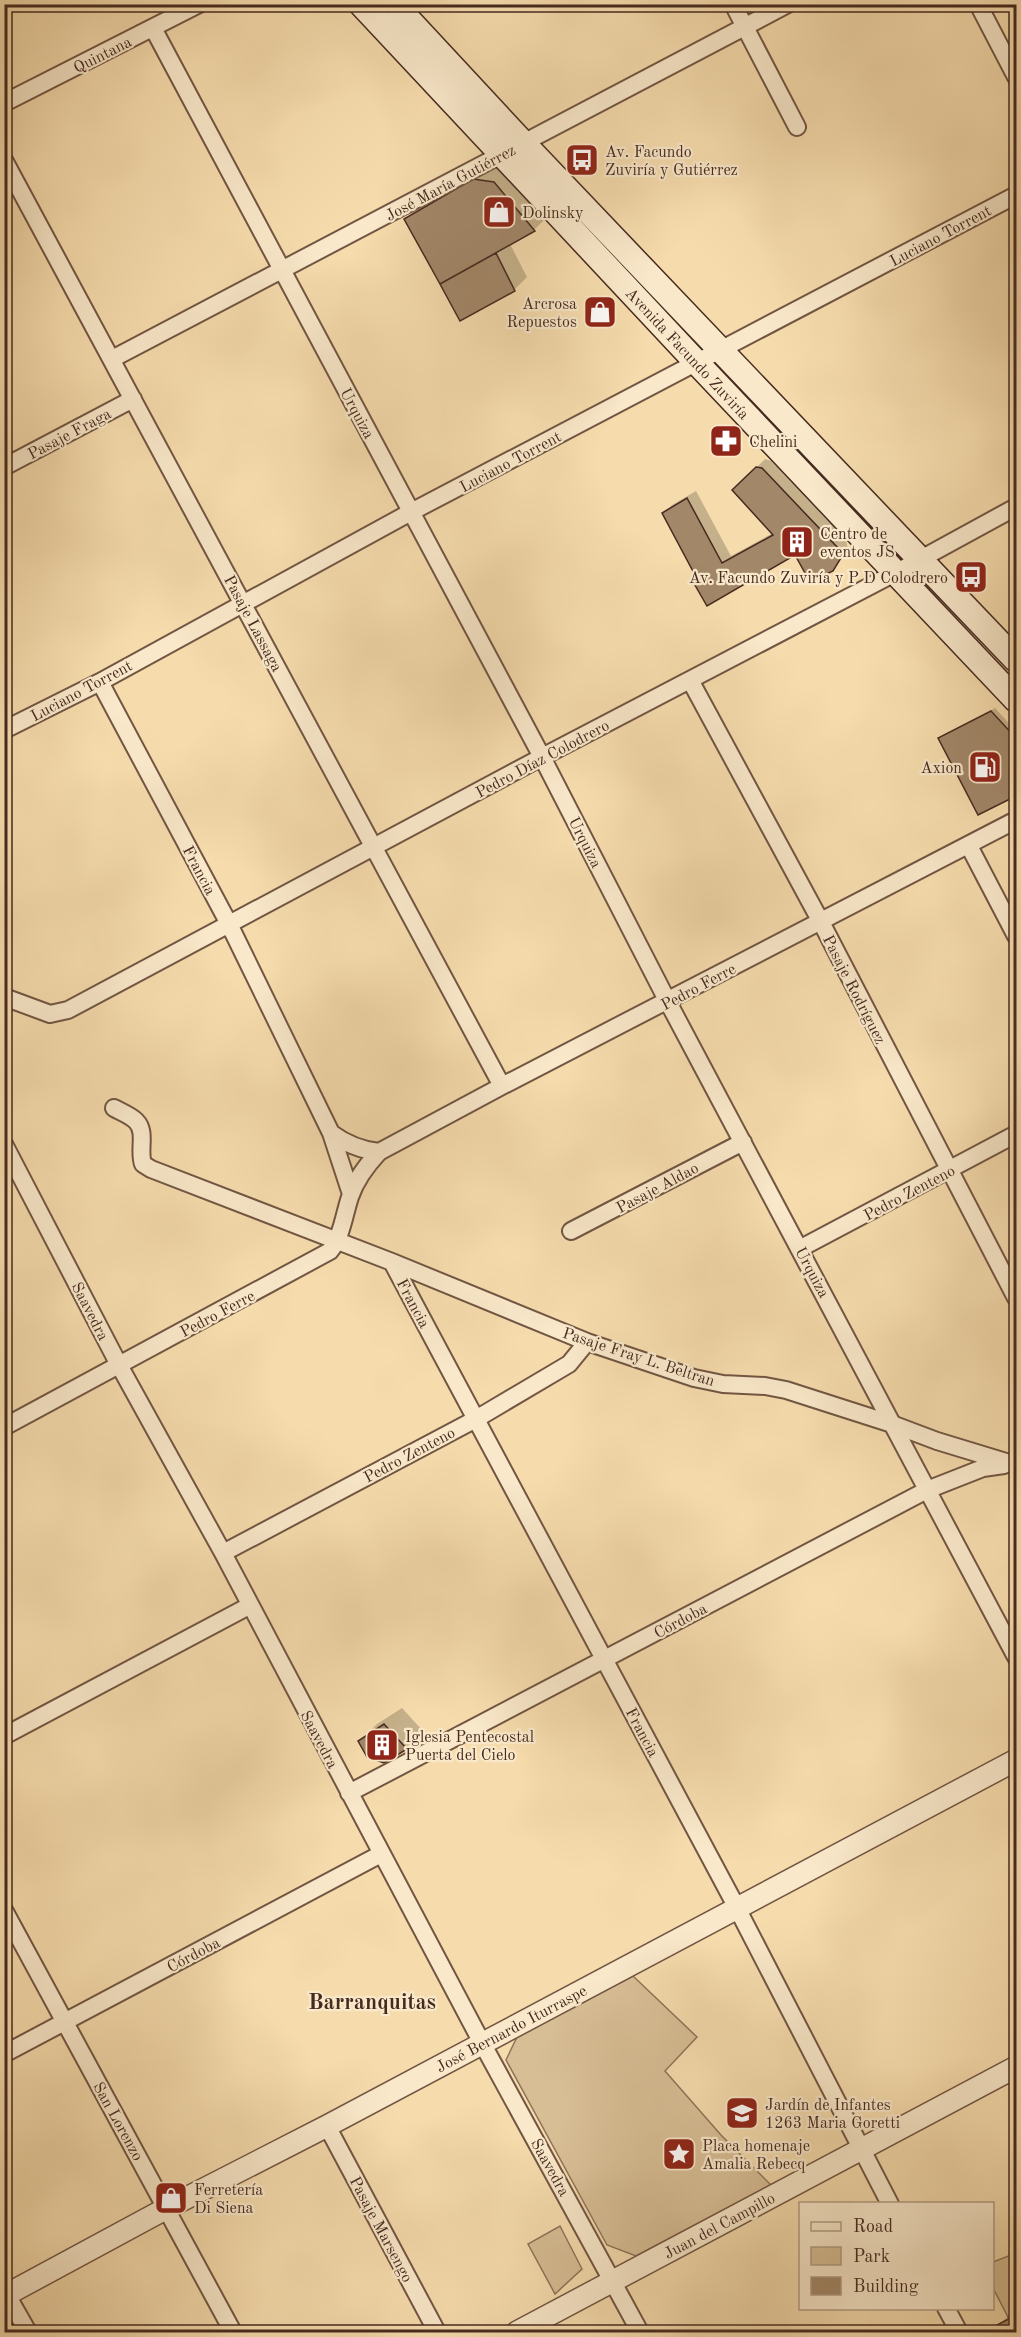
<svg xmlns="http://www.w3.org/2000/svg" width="1021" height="2337" font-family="'Old Standard TT',serif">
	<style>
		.green { fill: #d8be95; stroke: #8f745a; stroke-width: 1.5 }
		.shadow { fill: #0003 }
		.building { fill: #a28769; stroke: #462a20; stroke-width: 1.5 }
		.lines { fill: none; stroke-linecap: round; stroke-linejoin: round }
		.minor-casing { stroke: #725643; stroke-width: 20 }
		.tertiary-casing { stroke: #725643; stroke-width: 24 }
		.secondary-casing { stroke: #462a20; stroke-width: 27 }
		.minor { stroke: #f9e8ca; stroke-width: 16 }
		.tertiary { stroke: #f9e8ca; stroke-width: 21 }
		.secondary { stroke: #f9e8ca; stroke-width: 24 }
		.labels { text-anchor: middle; stroke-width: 4.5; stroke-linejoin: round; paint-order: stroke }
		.street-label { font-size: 16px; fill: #462a20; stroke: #f9e8ca }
		.poi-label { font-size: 16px; fill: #462a20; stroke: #f9e8ca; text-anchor: start }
		.district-label { font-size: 22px; font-weight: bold; fill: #462a20; stroke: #f9e8ca }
	</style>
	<rect width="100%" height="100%" fill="#f6dcad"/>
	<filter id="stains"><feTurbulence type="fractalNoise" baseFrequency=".00333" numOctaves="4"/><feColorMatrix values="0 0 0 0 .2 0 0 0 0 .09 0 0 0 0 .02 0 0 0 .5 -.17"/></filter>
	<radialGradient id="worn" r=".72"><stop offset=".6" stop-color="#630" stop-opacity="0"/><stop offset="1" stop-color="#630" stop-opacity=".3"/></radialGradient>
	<path class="green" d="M 633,1976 L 697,2037 L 665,2071 L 721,2135 L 771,2185 L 636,2256 L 607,2245 L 506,2060 L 517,2037 Z
		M 560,2226 L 582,2269 L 555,2294 L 528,2244 Z
		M 1016,2253 L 1016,2313 L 1008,2317 L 993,2288 L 993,2262 Z"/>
	<path class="shadow" d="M 491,162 L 512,165 L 551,213 L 534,230 L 510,244 L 527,277 L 514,290 L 461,319 L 406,219 L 423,202 Z
		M 765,459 L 771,461 L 846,540 L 848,549 L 832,569 L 795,553 L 698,576 L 664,513 L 672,505 L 696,491 L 731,556 L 773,533 L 734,490 Z
		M 995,708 L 1016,731 L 1016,794 L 978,813 L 940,738 Z
		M 402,1708 L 423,1731 L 406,1748 L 360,1741 L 377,1724 Z
		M 1016,2308 L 1016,2332 L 1003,2332 L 999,2325 Z"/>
	<path class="building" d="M 473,179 L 494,182 L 535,231 L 440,284 L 404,219 Z
		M 496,253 L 515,291 L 460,321 L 440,284 Z
		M 756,467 L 762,468 L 838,548 L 841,558 L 833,571 L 810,582 L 795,555 L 707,606 L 692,580 L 696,577 L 662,513 L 687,498 L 722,563 L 773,535 L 732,490 Z
		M 991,711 L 1016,738 L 1016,796 L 978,815 L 938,738 Z
		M 384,1724 L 407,1749 L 384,1763 L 367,1757 L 358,1741 Z
		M 1016,2315 L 1016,2332 L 1001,2332 L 997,2325 Z"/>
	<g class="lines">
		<g class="minor-casing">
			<path id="minor" d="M 733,4 L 797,127
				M 978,4 L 1016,77
				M 153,28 L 542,757 L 668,1002 L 1016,1657
				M 4,103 L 199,4
				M 4,160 L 502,1086
				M 112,359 L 788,4
				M 4,467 L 133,399
				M 690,680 L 821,922 L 1016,1298
				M 100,682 L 229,924 L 331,1133 L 351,1194
				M 4,730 L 100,682 L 411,512 L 1016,195
				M 969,846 L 1016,936
				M 4,997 L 50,1014 L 68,1010 L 542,757 L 897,572 L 1016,507
				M 114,1108 C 121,1112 130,1115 136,1121 C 147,1132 138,1150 143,1164 L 151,1169 L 392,1262 L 587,1342 L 694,1378 L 723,1384 L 765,1386 L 786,1390 L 892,1424 L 937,1441 L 1016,1465
				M 331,1133 C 346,1144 360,1150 379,1152
				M 4,1144 L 119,1365 L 223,1553 L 482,2043 L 640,2332
				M 571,1231 L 743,1142
				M 801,1248 L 1016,1134
				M 392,1262 L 737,1908 L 890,2204
				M 4,1427 L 330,1251 C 342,1236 344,1215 350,1197 C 356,1179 366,1166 379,1152 L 502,1086 L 1016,820
				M 223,1553 L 476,1419 L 569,1364 L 587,1342
				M 4,1736 L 249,1606
				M 349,1793 L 927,1490 L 983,1468 L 1004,1465
				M 4,1910 L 233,2332
				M 4,2054 L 381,1854
				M 327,2126 L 437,2332
				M 7,2295 L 28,2332
				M 946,2308 L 959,2332"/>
		</g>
		<g class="tertiary-casing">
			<path id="tertiary" d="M 4,2296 L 167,2208 L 327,2126 L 1016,1760
				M 517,2332 L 1016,2067"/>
		</g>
		<g class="secondary-casing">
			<path id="secondary" d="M 361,4 L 697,363 L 1016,700
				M 394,4 L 524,144 L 1016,660"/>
		</g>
		<use href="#minor" class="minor"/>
		<use href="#tertiary" class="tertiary"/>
		<use href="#secondary" class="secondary"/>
	</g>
	<defs>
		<g id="bus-square" transform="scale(1.725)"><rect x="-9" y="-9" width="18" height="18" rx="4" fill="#8f2418" stroke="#f9e8ca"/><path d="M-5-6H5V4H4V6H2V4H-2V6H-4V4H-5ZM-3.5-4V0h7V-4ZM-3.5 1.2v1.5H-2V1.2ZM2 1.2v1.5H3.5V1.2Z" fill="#fff"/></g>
		<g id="shop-square" transform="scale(1.725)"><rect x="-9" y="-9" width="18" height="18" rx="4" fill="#8f2418" stroke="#f9e8ca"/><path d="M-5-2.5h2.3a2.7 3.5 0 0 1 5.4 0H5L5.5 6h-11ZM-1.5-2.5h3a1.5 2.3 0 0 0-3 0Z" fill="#fff"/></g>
		<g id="pharmacy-square" transform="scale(1.725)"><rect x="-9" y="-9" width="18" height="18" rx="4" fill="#8f2418" stroke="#f9e8ca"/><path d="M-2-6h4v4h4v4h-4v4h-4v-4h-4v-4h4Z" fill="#fff"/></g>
		<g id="building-square" transform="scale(1.725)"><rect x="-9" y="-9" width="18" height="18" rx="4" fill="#8f2418" stroke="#f9e8ca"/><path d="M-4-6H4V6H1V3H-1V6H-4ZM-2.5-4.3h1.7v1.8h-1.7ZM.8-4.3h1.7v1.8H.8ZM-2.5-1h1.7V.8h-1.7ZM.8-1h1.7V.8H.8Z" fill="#fff"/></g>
		<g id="fuel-square" transform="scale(1.725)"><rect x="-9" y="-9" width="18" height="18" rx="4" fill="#8f2418" stroke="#f9e8ca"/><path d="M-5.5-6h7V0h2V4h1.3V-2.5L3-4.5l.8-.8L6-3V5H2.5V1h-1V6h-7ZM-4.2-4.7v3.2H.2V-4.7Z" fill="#fff"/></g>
		<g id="school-square" transform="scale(1.725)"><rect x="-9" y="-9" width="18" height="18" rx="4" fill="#8f2418" stroke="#f9e8ca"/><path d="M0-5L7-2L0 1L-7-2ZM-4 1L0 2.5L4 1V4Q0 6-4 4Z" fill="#fff"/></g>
		<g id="sight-square" transform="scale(1.725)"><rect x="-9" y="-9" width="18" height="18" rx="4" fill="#8f2418" stroke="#f9e8ca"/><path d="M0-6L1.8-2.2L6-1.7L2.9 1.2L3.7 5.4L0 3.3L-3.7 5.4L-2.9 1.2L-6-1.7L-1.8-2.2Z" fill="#fff"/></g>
	</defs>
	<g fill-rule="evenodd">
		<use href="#bus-square" x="582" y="160"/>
		<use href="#shop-square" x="499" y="212"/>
		<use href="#shop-square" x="600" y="312"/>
		<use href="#pharmacy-square" x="726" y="441"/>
		<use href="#building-square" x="797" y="542"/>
		<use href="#bus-square" x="971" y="577"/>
		<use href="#fuel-square" x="985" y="767"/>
		<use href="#building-square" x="382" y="1745"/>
		<use href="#school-square" x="742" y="2113"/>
		<use href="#sight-square" x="679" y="2154"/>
		<use href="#shop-square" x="171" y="2198"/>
	</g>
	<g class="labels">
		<g class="street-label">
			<text transform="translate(102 54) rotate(-27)" y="6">Quintana</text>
			<text transform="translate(450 182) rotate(-28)" y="6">José María Gutiérrez</text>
			<text transform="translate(940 235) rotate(-28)" y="6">Luciano Torrent</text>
			<text transform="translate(688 353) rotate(47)" y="6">Avenida Facundo Zuviría</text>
			<text transform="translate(358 413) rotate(62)" y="6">Urquiza</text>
			<text transform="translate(69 433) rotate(-28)" y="6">Pasaje Fraga</text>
			<text transform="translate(510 461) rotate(-28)" y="6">Luciano Torrent</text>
			<text transform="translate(254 623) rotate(62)" y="6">Pasaje Lassaga</text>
			<text transform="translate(81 690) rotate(-28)" y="6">Luciano Torrent</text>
			<text transform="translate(542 758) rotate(-28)" y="6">Pedro Díaz Colodrero</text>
			<text transform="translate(586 842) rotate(63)" y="6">Urquiza</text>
			<text transform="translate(200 870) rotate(62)" y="6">Francia</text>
			<text transform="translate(698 986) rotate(-28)" y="6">Pedro Ferre</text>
			<text transform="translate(855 989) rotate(63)" y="6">Pasaje Rodríguez</text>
			<text transform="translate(657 1187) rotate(-28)" y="6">Pasaje Aldao</text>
			<text transform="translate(909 1192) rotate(-28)" y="6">Pedro Zenteno</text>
			<text transform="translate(813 1272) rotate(62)" y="6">Urquiza</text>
			<text transform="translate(414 1303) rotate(62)" y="6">Francia</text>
			<text transform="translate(91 1311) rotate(63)" y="6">Saavedra</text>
			<text transform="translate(217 1313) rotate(-28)" y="6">Pedro Ferre</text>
			<text transform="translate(639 1356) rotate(18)" y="6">Pasaje Fray L. Beltran</text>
			<text transform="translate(409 1454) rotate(-28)" y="6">Pedro Zenteno</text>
			<text transform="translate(680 1620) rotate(-28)" y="6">Córdoba</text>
			<text transform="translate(643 1732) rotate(62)" y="6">Francia</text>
			<text transform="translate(320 1739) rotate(62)" y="6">Saavedra</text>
			<text transform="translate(193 1954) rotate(-28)" y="6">Córdoba</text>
			<text transform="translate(511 2028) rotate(-28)" y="6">José Bernardo Iturraspe</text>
			<text transform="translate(119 2121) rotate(61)" y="6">San Lorenzo</text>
			<text transform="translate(551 2167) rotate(61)" y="6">Saavedra</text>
			<text transform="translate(719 2225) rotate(-28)" y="6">Juan del Campillo</text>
			<text transform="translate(382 2229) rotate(62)" y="6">Pasaje Marsengo</text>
		</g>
		<g class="poi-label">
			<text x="605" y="157">Av. Facundo<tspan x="605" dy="18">Zuviría y Gutiérrez</tspan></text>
			<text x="522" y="218">Dolinsky</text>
			<text x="577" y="309" text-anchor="end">Arcrosa<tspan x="577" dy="18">Repuestos</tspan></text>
			<text x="749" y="447">Chelini</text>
			<text x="820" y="539">Centro de<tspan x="820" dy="18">eventos JS</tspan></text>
			<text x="948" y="583" text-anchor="end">Av. Facundo Zuviría y P D Colodrero</text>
			<text x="962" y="773" text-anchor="end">Axion</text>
			<text x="405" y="1742">Iglesia Pentecostal<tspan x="405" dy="18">Puerta del Cielo</tspan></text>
			<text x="765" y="2110">Jardín de Infantes<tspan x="765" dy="18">1263 Maria Goretti</tspan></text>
			<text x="702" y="2151">Placa homenaje<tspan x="702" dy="18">Amalia Rebecq</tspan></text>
			<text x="194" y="2195">Ferretería<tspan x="194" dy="18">Di Siena</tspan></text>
		</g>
		<g class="district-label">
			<text x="372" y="2009">Barranquitas</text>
		</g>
	</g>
	<rect width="1021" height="2337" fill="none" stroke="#f6dcad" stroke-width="24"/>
	<rect x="6" y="6" width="1009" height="2325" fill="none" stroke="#462a20" stroke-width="3"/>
	<rect x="12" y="12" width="997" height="2313" fill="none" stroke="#462a20" stroke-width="1.5"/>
	<rect x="799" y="2202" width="195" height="108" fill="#f9e8ca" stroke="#b19c86" stroke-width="1.5"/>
	<rect x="811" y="2222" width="30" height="9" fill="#f9e8ca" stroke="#b19c86" stroke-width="1.5"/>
	<text x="853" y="2232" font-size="18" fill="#462a20">Road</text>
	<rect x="811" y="2247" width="30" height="18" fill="#d8be95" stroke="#b19c86" stroke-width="1.5"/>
	<text x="853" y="2262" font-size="18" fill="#462a20">Park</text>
	<rect x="811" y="2277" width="30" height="18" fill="#a28769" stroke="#b19c86" stroke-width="1.5"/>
	<text x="853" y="2292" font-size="18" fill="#462a20">Building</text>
	<rect width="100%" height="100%" filter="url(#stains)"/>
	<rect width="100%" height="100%" fill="url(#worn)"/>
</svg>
